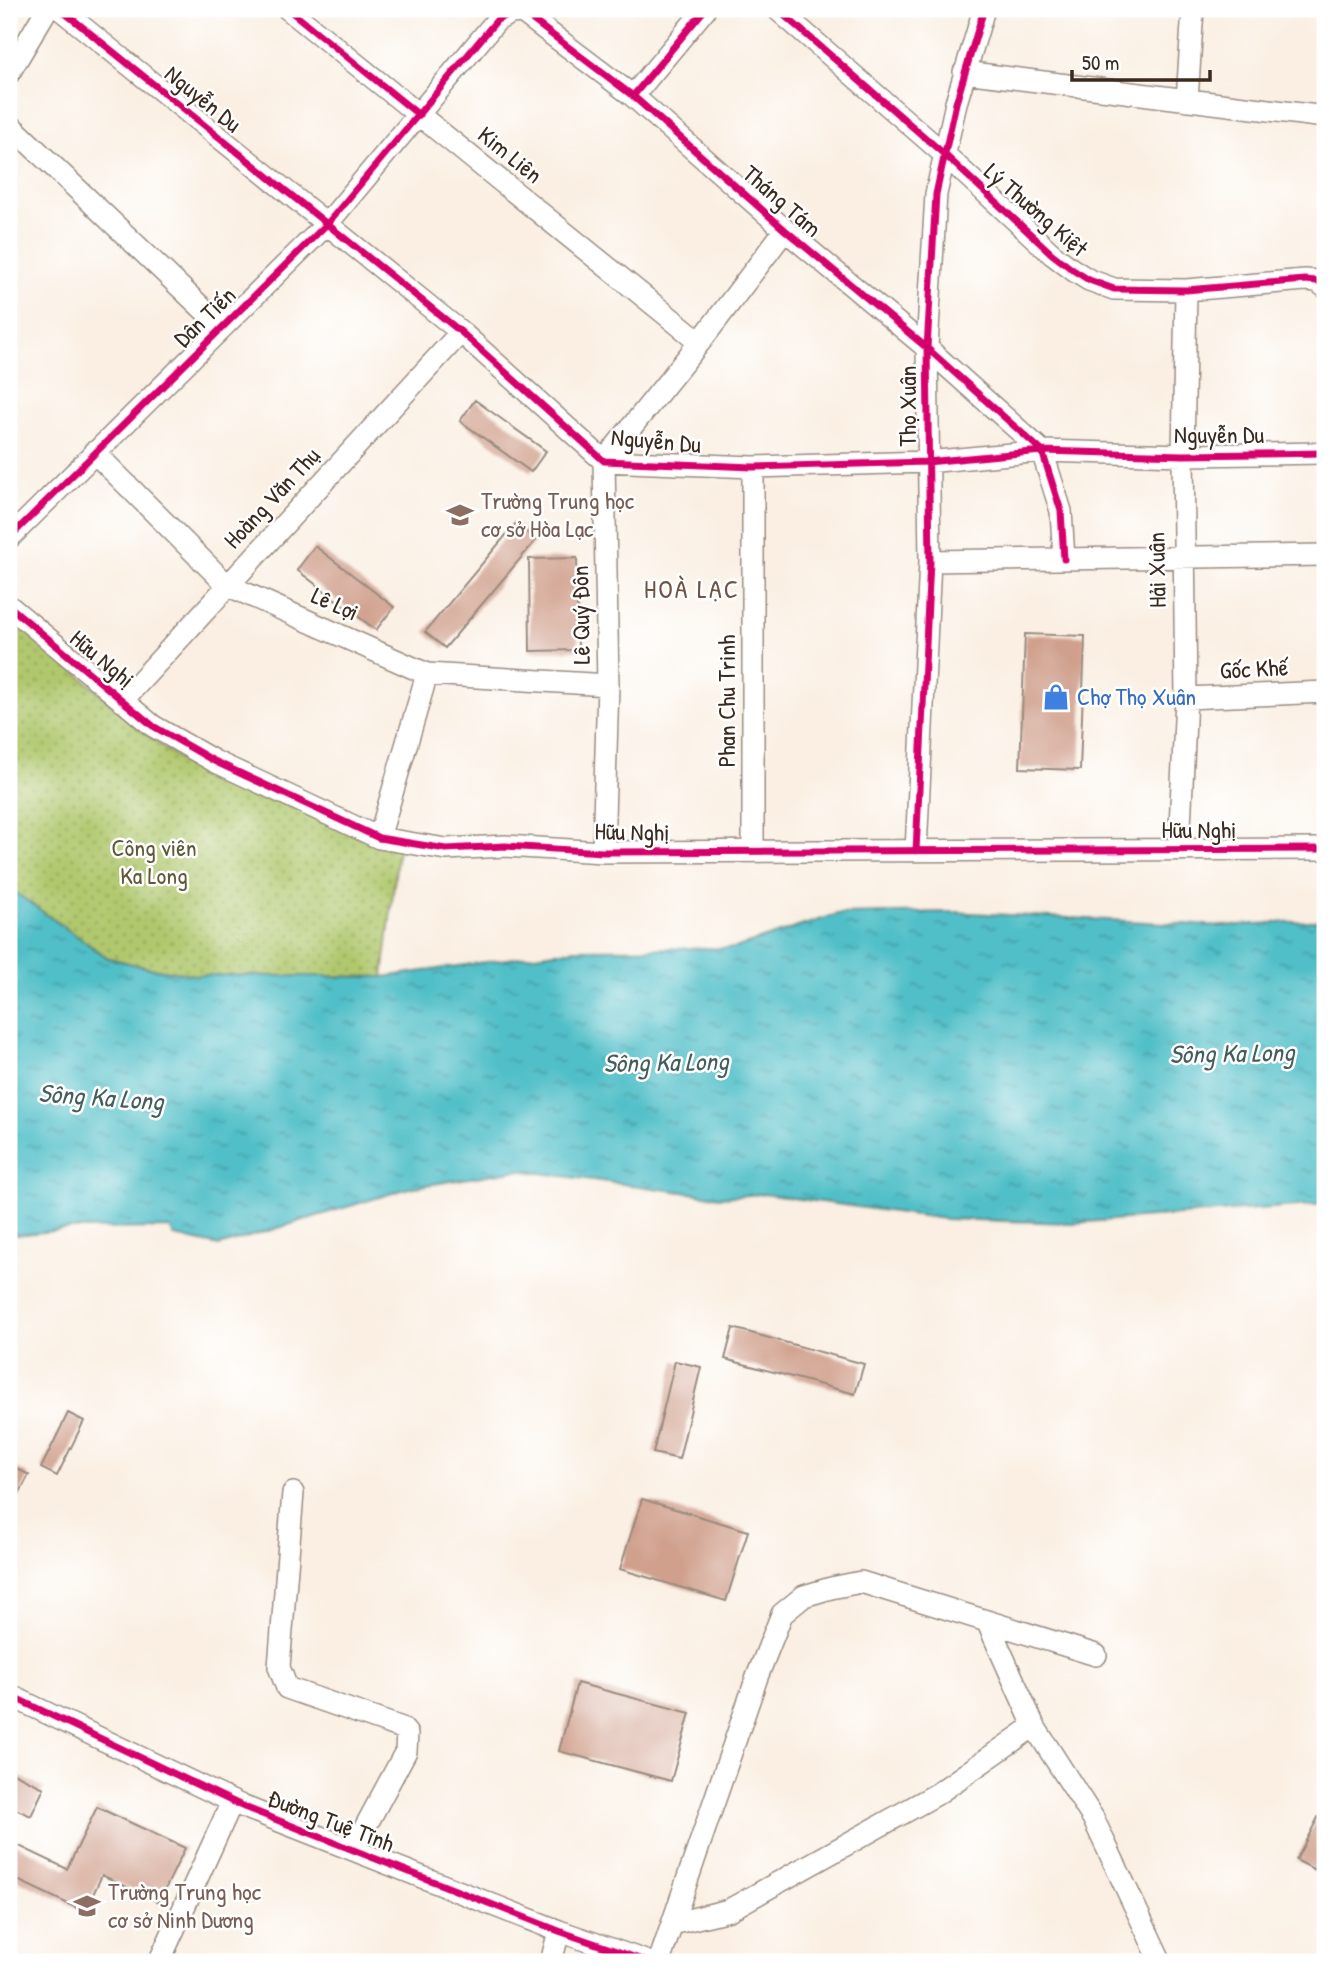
<svg xmlns="http://www.w3.org/2000/svg" width="1334" height="1971" font-family="'Patrick Hand',sans-serif">
	<style>
		.park { fill: url(#park-dots); stroke: #767946; stroke-width: 2 }
		.water { fill: url(#water-ripples); stroke: #467473; stroke-width: 2 }
		.building { fill: #d0a08d }
		.lines { fill: none; stroke-linecap: round; stroke-linejoin: round }
		.minor-casing { stroke: #9a8c80; stroke-width: 24 }
		.minor { stroke: #fff; stroke-width: 21 }
		.cycleway-casing { stroke: #fff; stroke-width: 11 }
		.cycleway { stroke: #d6006c; stroke-width: 7 }
		.labels { text-anchor: middle; stroke-width: 5; stroke-linejoin: round; paint-order: stroke }
		.street-label { font-size: 24px; fill: #3b2a1e; stroke: #fff }
		.education-label { font-size: 24px; fill: #785e54; stroke: #fff; text-anchor: start }
		.shop-label { font-size: 24px; fill: #366cbe; stroke: #fff; text-anchor: start }
		.park-label { font-size: 24px; fill: #5e5936; stroke: #fff }
		.neighbourhood-label { font-size: 26px; letter-spacing: 2px; fill: #6f5345; stroke: #fff }
		.water-label { font-size: 26px; font-style: italic; fill: #435e5a; stroke: #fff }
	</style>
	<defs>
		<pattern id="park-dots" width="8" height="8" patternUnits="userSpaceOnUse" patternTransform="scale(1.75)"><rect width="8" height="8" fill="#b0c86d"/><path d="M2 2h.1M6 6h.1" fill="none" stroke="#90a359" stroke-width="1.8" stroke-linecap="round"/></pattern>
		<pattern id="water-ripples" width="26" height="14" patternUnits="userSpaceOnUse" patternTransform="scale(1.75)"><rect width="26" height="14" fill="#51bfc8"/><path d="M2 4q2-2 4 0t4 0M15 11q2-2 4 0t4 0" fill="none" stroke="#449ba2"/></pattern>
	</defs>
	<rect width="100%" height="100%" fill="#fff"/>
	<filter id="ink" filterUnits="userSpaceOnUse"><feTurbulence type="fractalNoise" baseFrequency=".0143" numOctaves="2"/><feDisplacementMap in="SourceGraphic" scale="14" xChannelSelector="R" yChannelSelector="G"/><feConvolveMatrix kernelMatrix="1 2 1 2 8 2 1 2 1" color-interpolation-filters="sRGB"/></filter>
	<filter id="wash" filterUnits="userSpaceOnUse"><feTurbulence type="fractalNoise" baseFrequency=".00686" numOctaves="4" result="noise"/><feDisplacementMap in="SourceGraphic" scale="28" xChannelSelector="R" yChannelSelector="G"/><feGaussianBlur stdDeviation="1.57" result="paint"/><feColorMatrix in="noise" values="0 0 0 0 0 0 0 0 0 0 0 0 0 0 0 0 0 1.4 0 .05"/><feComposite in="paint" operator="in"/></filter>
	<g filter="url(#wash)">
		<rect width="100%" height="100%" fill="#faefe2"/>
		<path class="park" d="M 9,610 L 134,725 L 182,761 L 293,805 L 399,842 L 383,977 L 194,975 L 149,968 L 108,958 L 13,892 L 9,888 Z"/>
		<path class="water" d="M 9,888 L 108,958 L 149,968 L 194,975 L 383,977 L 576,949 L 735,948 L 837,914 L 952,912 L 1222,926 L 1325,920 L 1325,1204 L 1073,1223 L 945,1219 L 763,1194 L 720,1197 L 518,1170 L 409,1188 L 219,1246 L 174,1236 L 170,1228 L 70,1229 L 9,1236 Z"/>
		<g id="blocks">
			<path class="building" d="M 475,400 L 546,451 L 531,472 L 460,421 Z
				M 516,523 L 536,540 L 445,648 L 425,632 Z
				M 315,546 L 394,607 L 376,630 L 297,570 Z
				M 577,558 L 578,650 L 530,651 L 529,559 Z
				M 1025,634 L 1085,636 L 1080,770 L 1020,768 Z
				M 733,1328 L 864,1364 L 855,1394 L 725,1359 Z
				M 675,1361 L 701,1367 L 679,1459 L 653,1453 Z
				M 68,1413 L 84,1421 L 57,1476 L 41,1468 Z
				M 9,1464 L 29,1475 L 9,1513 Z
				M 642,1499 L 748,1531 L 726,1601 L 620,1569 Z
				M 577,1683 L 690,1713 L 671,1781 L 559,1751 Z
				M 9,1771 L 44,1788 L 31,1816 L 9,1806 Z
				M 1325,1804 L 1325,1875 L 1296,1860 Z
				M 97,1807 L 185,1848 L 159,1902 L 102,1875 L 85,1912 L 9,1876 L 9,1841 L 67,1869 Z"/>
		</g>
	</g>
	<g filter="url(#ink)">
		<use href="#blocks" fill-opacity="0" stroke="#9a8c80" stroke-width="2"/>
		<g class="lines">
			<g class="minor-casing">
				<path id="minor" d="M 60,9 L 461,332 L 604,461 L 753,467 L 927,462 L 1042,451 L 1183,455 L 1325,453
					M 288,9 L 700,342
					M 777,9 L 944,154 L 1052,254 L 1073,270 L 1089,280 L 1114,289 L 1186,290 L 1305,280 L 1317,281 L 1325,287
					M 964,72 L 1325,117
					M 9,73 L 47,9
					M 633,96 L 705,9
					M 1187,100 L 1193,9
					M 9,124 L 222,327
					M 94,452 L 227,585 L 427,674 L 608,685
					M 753,467 L 753,851
					M 9,538 L 327,224 L 497,20 L 511,13 L 522,12 L 633,96 L 785,230 L 927,348 L 1042,451 L 1061,511 L 1064,559
					M 930,561 L 1325,555
					M 9,606 L 153,726 L 214,761 L 379,838 L 446,849 L 505,846 L 603,852 L 1325,849
					M 1186,698 L 1325,692
					M 122,701 L 461,332
					M 379,838 L 427,674
					M 1179,849 L 1186,698 L 1183,455 L 1186,290
					M 916,851 L 930,561 L 927,348 L 936,194 L 956,103 L 984,9
					M 603,852 L 608,685 L 604,461 L 700,342 L 785,230
					M 293,1493 L 279,1667 L 287,1688 L 402,1728 L 407,1734 L 406,1751 L 353,1850
					M 987,1621 L 1034,1726 L 1093,1818 L 1161,1962
					M 9,1695 L 244,1807 L 559,1931 L 648,1962
					M 672,1924 L 729,1910 L 937,1794 L 1034,1726
					M 159,1962 L 232,1802
					M 551,1962 L 559,1931
					M 659,1962 L 757,1677 L 782,1614 L 804,1596 L 831,1588 L 861,1582 L 1096,1655"/>
			</g>
			<use href="#minor" class="minor"/>
			<g class="cycleway-casing">
				<path id="cycleway" d="M 60,9 L 461,332 L 604,461 L 753,467 L 927,462 L 1042,451 L 1183,455 L 1325,453
					M 288,9 L 419,115
					M 777,9 L 944,154 L 1052,254 L 1073,270 L 1089,280 L 1114,289 L 1186,290 L 1305,280 L 1317,281 L 1325,287
					M 633,96 L 705,9
					M 9,538 L 327,224 L 497,20 L 511,13 L 522,12 L 633,96 L 785,230 L 927,348 L 1042,451 L 1061,511 L 1064,559
					M 9,606 L 153,726 L 214,761 L 379,838 L 446,849 L 505,846 L 603,852 L 1325,849
					M 916,851 L 930,561 L 927,348 L 936,194 L 956,103 L 984,9
					M 9,1695 L 244,1807 L 559,1931 L 648,1962"/>
			</g>
			<use href="#cycleway" class="cycleway"/>
		</g>
	</g>
	<defs>
		<g id="school-bare" transform="scale(2.1)"><path d="M0-5L7-2L0 1L-7-2ZM-4 1L0 2.5L4 1V4Q0 6-4 4Z" fill="#8d6e63" stroke="#fff" stroke-width="2.5" paint-order="stroke"/></g>
		<g id="shop-bare" transform="scale(2.1)"><path d="M-5-2.5h2.3a2.7 3.5 0 0 1 5.4 0H5L5.5 6h-11ZM-1.5-2.5h3a1.5 2.3 0 0 0-3 0Z" fill="#3f7fe0" stroke="#fff" stroke-width="2.5" paint-order="stroke"/></g>
	</defs>
	<g fill-rule="evenodd">
		<use href="#school-bare" x="460" y="515"/>
		<use href="#shop-bare" x="1056" y="697"/>
		<use href="#school-bare" x="87" y="1906"/>
	</g>
	<g class="labels">
		<g class="street-label">
			<text transform="translate(203 99) rotate(39)" y="8">Nguyễn Du</text>
			<text transform="translate(510 155) rotate(39)" y="8">Kim Liên</text>
			<text transform="translate(782 201) rotate(41)" y="8">Tháng Tám</text>
			<text transform="translate(1036 210) rotate(41)" y="8">Lý Thường Kiệt</text>
			<text transform="translate(205 317) rotate(-44)" y="8">Dân Tiến</text>
			<text transform="translate(908 406) rotate(-90)" y="8">Thọ Xuân</text>
			<text x="1219" y="443">Nguyễn Du</text>
			<text transform="translate(656 441) rotate(5)" y="8">Nguyễn Du</text>
			<text transform="translate(272 498) rotate(-47)" y="8">Hoàng Văn Thụ</text>
			<text transform="translate(1157 570) rotate(-91)" y="8">Hải Xuân</text>
			<text transform="translate(335 604) rotate(24)" y="8">Lê Lợi</text>
			<text transform="translate(581 615) rotate(-91)" y="8">Lê Quý Đôn</text>
			<text transform="translate(102 659) rotate(40)" y="8">Hữu Nghị</text>
			<text transform="translate(1254 669) rotate(-3)" y="8">Gốc Khế</text>
			<text transform="translate(727 701) rotate(-90)" y="8">Phan Chu Trinh</text>
			<text x="1199" y="838">Hữu Nghị</text>
			<text transform="translate(632 832) rotate(1)" y="8">Hữu Nghị</text>
			<text transform="translate(331 1821) rotate(21)" y="8">Đường Tuệ Tĩnh</text>
		</g>
		<g class="education-label">
			<text x="481" y="509">Trường Trung học<tspan x="481" dy="28">cơ sở Hòa Lạc</tspan></text>
			<text x="108" y="1900">Trường Trung học<tspan x="108" dy="28">cơ sở Ninh Dương</tspan></text>
		</g>
		<g class="shop-label">
			<text x="1077" y="705">Chợ Thọ Xuân</text>
		</g>
		<g class="park-label">
			<text x="154" y="856">Công viên<tspan x="154" dy="28">Ka Long</tspan></text>
		</g>
		<g class="neighbourhood-label">
			<text x="692" y="598">HOÀ LẠC</text>
		</g>
		<g class="water-label">
			<text transform="translate(1232 1053) rotate(-1)" y="9">Sông Ka Long</text>
			<text transform="translate(666 1062) rotate(-1)" y="9">Sông Ka Long</text>
			<text transform="translate(101 1097) rotate(4)" y="9">Sông Ka Long</text>
		</g>
	</g>
	<rect width="1334" height="1971" fill="none" stroke="#fff" stroke-width="35"/>
	<path d="M1072 70v10h138v-10" fill="none" stroke="#3b2a1e" stroke-width="3.5"/>
	<text x="1082" y="70" font-size="21" fill="#3b2a1e" stroke="#ffffff" stroke-width="5" paint-order="stroke">50 m</text>
</svg>
